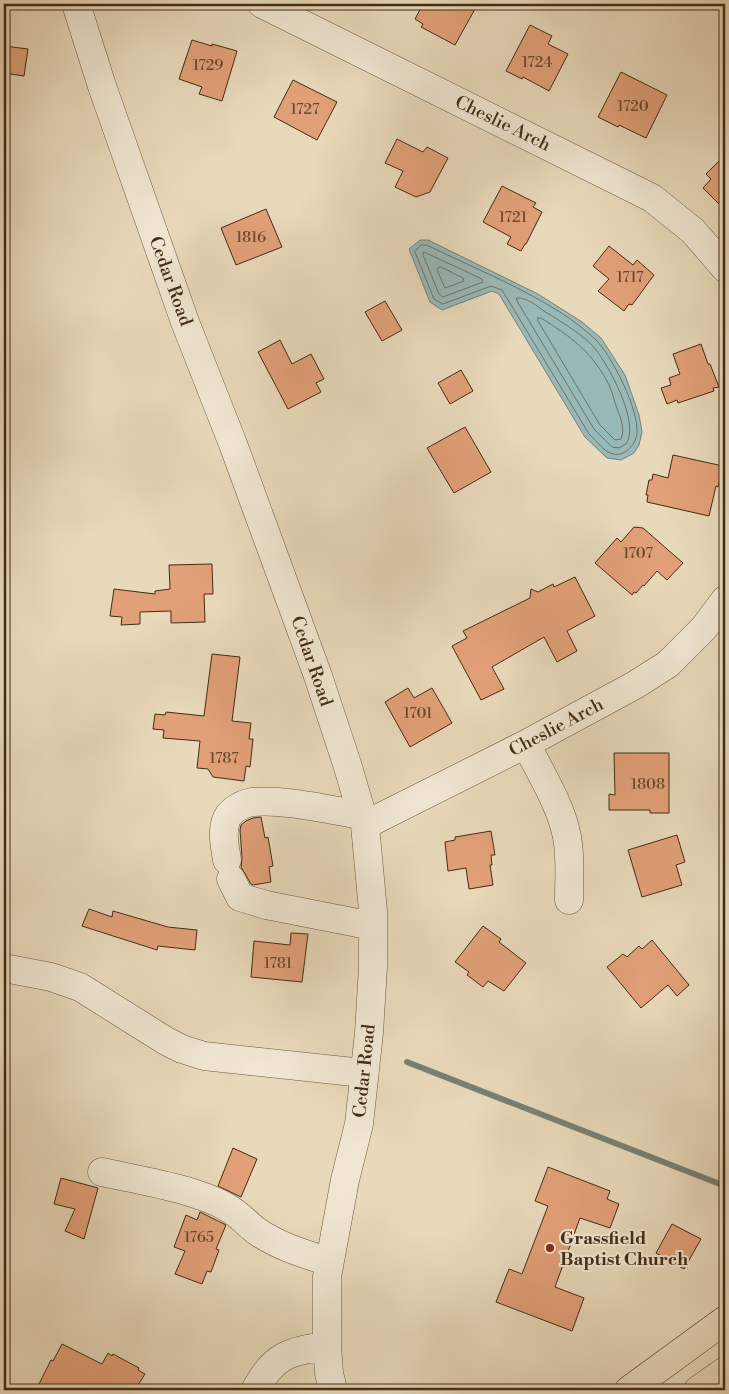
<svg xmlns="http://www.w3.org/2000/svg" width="729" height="1394" font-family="'Libre Bodoni',serif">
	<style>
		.water { fill: #99b9b8; stroke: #778176 }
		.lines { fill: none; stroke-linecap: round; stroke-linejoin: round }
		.shore { stroke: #6e7266; stroke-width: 1 }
		.stream { stroke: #778176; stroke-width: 6 }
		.building { fill: #e2a078; stroke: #432c14 }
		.minor-casing { stroke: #6c573e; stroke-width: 29 }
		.major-casing { stroke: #432c14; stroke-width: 29 }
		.minor { stroke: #f0e6d2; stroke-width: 28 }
		.major { stroke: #e8d9ba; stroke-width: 28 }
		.poi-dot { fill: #8f2418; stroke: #f0e6d2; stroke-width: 2 }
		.labels { text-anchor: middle; stroke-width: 4; stroke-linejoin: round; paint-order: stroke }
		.number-label { font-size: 15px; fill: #6b492d }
		.street-label { font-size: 18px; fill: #432c14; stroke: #f0e6d2 }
		.poi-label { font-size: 18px; font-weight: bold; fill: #432c14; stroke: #f0e6d2; text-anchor: start }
	</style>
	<rect width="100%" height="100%" fill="#e8d9ba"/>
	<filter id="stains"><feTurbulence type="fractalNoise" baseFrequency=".004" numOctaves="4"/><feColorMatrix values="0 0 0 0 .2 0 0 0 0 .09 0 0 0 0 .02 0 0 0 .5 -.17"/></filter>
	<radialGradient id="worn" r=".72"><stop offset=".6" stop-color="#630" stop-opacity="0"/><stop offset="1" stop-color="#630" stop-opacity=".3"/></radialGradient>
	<path class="water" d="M 420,240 L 428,240 L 538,294 L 582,322 L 601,338 L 625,375 L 639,415 L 642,432 L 639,445 L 634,453 L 621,460 L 607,458 L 585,437 L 499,294 L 492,291 L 442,310 L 430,302 L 409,249 Z"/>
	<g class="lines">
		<path class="shore" d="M 421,245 L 427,245 C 479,271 555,300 596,340 C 612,356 639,410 637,433 C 636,446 622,460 608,452 C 601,448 595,439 589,434 L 502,290 L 491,286 L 443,304 L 434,299 L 415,252 Z
			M 424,252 L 482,279 L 483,282 L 443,297 L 439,294 L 423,255 Z
			M 441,267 L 463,278 L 464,281 L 445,288 L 437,270 L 438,268 Z
			M 517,298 C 526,297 537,306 544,311 C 560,321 577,331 591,344 C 607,361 641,423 626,444 L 619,448 L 612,447 L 594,429 L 517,301 Z
			M 538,318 L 541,318 C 570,336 592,352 608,383 C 612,390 614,400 617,409 C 621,418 625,429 621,439 L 615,440 L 600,425 L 538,321 Z"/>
		<path class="stream" d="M 407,1062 L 725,1186"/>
	</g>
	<path class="building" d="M 423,4 L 465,4 L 475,9 L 455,45 L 421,27 L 423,24 L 415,19 Z
		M 530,25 L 552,36 L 548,44 L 568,54 L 549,91 L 523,77 L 522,79 L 506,71 Z
		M 192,40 L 212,46 L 212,44 L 237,51 L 222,101 L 199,94 L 202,87 L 179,79 Z
		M 4,46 L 28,49 L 24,76 L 4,73 Z
		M 621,72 L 667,95 L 646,138 L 619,125 L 618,127 L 598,117 Z
		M 293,80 L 337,102 L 317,140 L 274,117 Z
		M 397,139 L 423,152 L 427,147 L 448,158 L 430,192 L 416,197 L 395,187 L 403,171 L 385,163 Z
		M 725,155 L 725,210 L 703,188 L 711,179 L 706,174 Z
		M 502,186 L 536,203 L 533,207 L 542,212 L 526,244 L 525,244 L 521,251 L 507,244 L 511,237 L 483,222 Z
		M 266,209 L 282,247 L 236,265 L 221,228 Z
		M 609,246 L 633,265 L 637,260 L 654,275 L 632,305 L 629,304 L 624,311 L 598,291 L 609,279 L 593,266 Z
		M 385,301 L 402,330 L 382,341 L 365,312 Z
		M 280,340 L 292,364 L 311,354 L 324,379 L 316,383 L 321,392 L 288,409 L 258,352 Z
		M 701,344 L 708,364 L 710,364 L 719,387 L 713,388 L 714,391 L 678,403 L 677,400 L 667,404 L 661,388 L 671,385 L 669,378 L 680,374 L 673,354 Z
		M 461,370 L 473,391 L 450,404 L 438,383 Z
		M 465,427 L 491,472 L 454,493 L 427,448 Z
		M 673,455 L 723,466 L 718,487 L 716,486 L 709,516 L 647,502 L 648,495 L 646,495 L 649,480 L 652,480 L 653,474 L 668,478 Z
		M 634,527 L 643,528 L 683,563 L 667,580 L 657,571 L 644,586 L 643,585 L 636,593 L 634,592 L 632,595 L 595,563 L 617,538 L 621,542 Z
		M 212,564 L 213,594 L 204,594 L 205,622 L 171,623 L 171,611 L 140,612 L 140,624 L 121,625 L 122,617 L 110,616 L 114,589 L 155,594 L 155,591 L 170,589 L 169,565 Z
		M 575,577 L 595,616 L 567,631 L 577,651 L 557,662 L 544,637 L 492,667 L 504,689 L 481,700 L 452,646 L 467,638 L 463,631 L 530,598 L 531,589 L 538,592 L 553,584 L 554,587 Z
		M 212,654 L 240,657 L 232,721 L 251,723 L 249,739 L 253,739 L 250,767 L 246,766 L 244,781 L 213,777 L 208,769 L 197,768 L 200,741 L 163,738 L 164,730 L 153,729 L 155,714 L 165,715 L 166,712 L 204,716 Z
		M 408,688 L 414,698 L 432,688 L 452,723 L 410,747 L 385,702 Z
		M 614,753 L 669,753 L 669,813 L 650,813 L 650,810 L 609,810 L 609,794 L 615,795 Z
		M 261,817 L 265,838 L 268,837 L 273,866 L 269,867 L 271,882 L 253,885 L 251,884 L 241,867 L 242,858 L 240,830 L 241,825 L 246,821 L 253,818 Z
		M 491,831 L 495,855 L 491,855 L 492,865 L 490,865 L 493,885 L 469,889 L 466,868 L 448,871 L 445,842 L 455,840 L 455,837 Z
		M 677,835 L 685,862 L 676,865 L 682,885 L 642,897 L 628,850 Z
		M 89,909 L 112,917 L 113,911 L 168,927 L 197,930 L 195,950 L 158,946 L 157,950 L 82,926 Z
		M 483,926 L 501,939 L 499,942 L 526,963 L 504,991 L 488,981 L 483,987 L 467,975 L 469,972 L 455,962 Z
		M 291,933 L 308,934 L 302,982 L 251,977 L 254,941 L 290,945 Z
		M 652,940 L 689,985 L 677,996 L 668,985 L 641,1008 L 607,967 L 623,954 L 627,957 L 639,946 L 642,949 Z
		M 233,1148 L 257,1159 L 241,1197 L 218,1186 Z
		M 548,1167 L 610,1191 L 607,1199 L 619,1204 L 610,1228 L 580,1218 L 555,1287 L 584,1298 L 572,1331 L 496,1302 L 509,1269 L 522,1274 L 548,1206 L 535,1201 Z
		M 61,1178 L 98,1188 L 84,1239 L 65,1231 L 75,1209 L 54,1204 Z
		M 200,1212 L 226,1225 L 216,1249 L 219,1250 L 211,1272 L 207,1271 L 202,1284 L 175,1274 L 185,1251 L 174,1247 L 186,1215 L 197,1220 Z
		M 672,1224 L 701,1239 L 684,1269 L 656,1253 Z
		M 62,1344 L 102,1364 L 108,1353 L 112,1356 L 113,1354 L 139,1368 L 138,1370 L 145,1374 L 135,1390 L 47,1390 L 38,1386 L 51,1360 L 53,1361 Z"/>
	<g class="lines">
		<g class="minor-casing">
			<path id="minor" d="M 76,4 L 102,86 L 185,322 L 233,444 L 318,676 L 348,767 L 365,825 L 373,911 L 373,967 L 369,1033 L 359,1124 L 345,1180 L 327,1277 L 327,1346 L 329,1373 L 333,1390
				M 262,4 L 652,198 L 693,231 L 725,268
				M 526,744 C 541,774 561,805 567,837 C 571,858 569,879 569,900
				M 365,825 L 526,744 L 635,685 L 668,664 L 704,628 L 725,600
				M 227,860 C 225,847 221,831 227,818 C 231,810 244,803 253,802 C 283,799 330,810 361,815
				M 231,879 L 240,897 L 266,905 L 373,926
				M 4,968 L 51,977 L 80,987 L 166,1041 L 182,1049 L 204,1056 L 363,1073
				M 102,1172 C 139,1180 196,1189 228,1208 C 239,1214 248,1225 258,1232 C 280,1247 305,1254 329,1262
				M 255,1390 C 274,1355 289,1351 327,1346"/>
		</g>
		<g class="major-casing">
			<path id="major" d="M 629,1390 L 725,1320
				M 698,1390 L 725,1371"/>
		</g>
		<use href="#minor" class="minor"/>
		<use href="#major" class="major"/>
	</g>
	<circle class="poi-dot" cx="550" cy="1248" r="5"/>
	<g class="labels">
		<g class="number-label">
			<text x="537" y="67">1724</text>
			<text x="208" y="70">1729</text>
			<text x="633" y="111">1720</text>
			<text x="305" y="114">1727</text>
			<text x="513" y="222">1721</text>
			<text x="251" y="242">1816</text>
			<text x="630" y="282">1717</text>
			<text x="638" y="558">1707</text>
			<text x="418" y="718">1701</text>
			<text x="224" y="763">1787</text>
			<text x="648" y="789">1808</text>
			<text x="278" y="968">1781</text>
			<text x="199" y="1242">1765</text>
		</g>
		<g class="street-label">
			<text transform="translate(503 123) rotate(26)" y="6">Cheslie Arch</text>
			<text transform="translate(171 281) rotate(70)" y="6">Cedar Road</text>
			<text transform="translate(312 661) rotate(71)" y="6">Cedar Road</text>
			<text transform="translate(556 727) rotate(-28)" y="6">Cheslie Arch</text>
			<text transform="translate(364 1071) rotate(-84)" y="6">Cedar Road</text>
		</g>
		<g class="poi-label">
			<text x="560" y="1244">Grassfield<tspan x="560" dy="21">Baptist Church</tspan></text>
		</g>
	</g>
	<rect width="729" height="1394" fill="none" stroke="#e8d9ba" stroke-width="20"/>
	<rect x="5" y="5" width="719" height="1384" fill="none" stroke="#432c14" stroke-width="2.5"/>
	<rect x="10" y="10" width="709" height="1374" fill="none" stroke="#432c14"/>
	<rect width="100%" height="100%" filter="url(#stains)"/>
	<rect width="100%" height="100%" fill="url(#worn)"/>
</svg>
